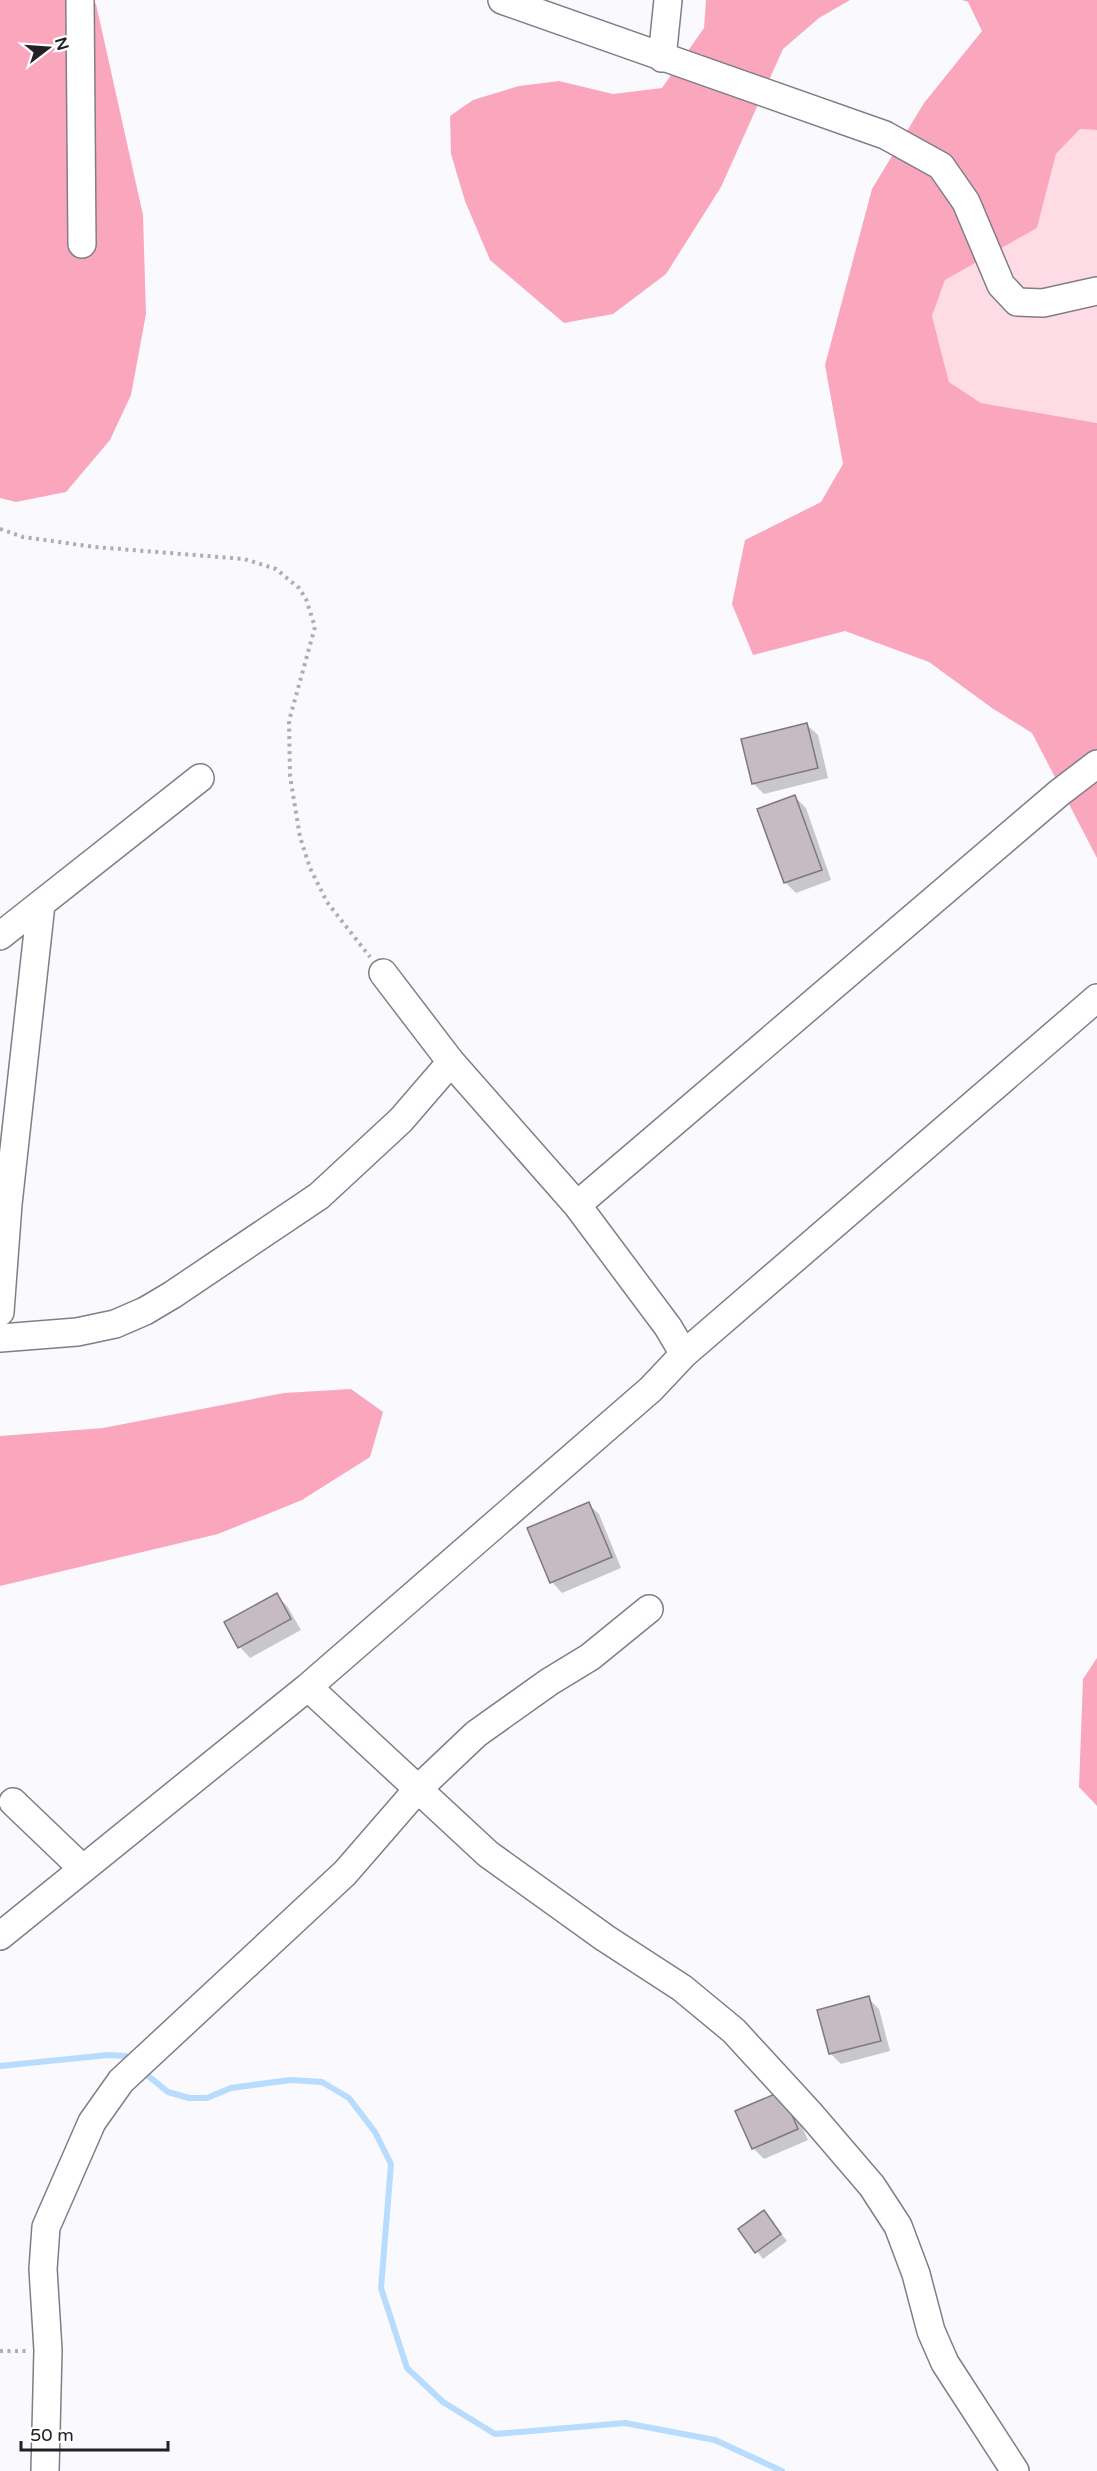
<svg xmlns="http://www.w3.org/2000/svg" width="1097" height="2471" font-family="'Varela Round',sans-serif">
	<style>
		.green { fill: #ffdce5 }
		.forest { fill: #faa7be }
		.shadow { fill: #0003 }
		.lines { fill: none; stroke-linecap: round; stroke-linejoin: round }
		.stream { stroke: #b8dcfe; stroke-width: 6 }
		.building { fill: #c6bbc3; stroke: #81777f; stroke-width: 1.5 }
		.minor-casing { stroke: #817d88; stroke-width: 30 }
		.path { stroke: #afadb2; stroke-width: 4; stroke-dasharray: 3 4.5; stroke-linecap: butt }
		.minor { stroke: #fff; stroke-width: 27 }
	</style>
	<rect width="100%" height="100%" fill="#faf9fe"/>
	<path class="green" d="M 1080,129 L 1097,130 L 1097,423 L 981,403 L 949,382 L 932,316 L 945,280 L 1037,228 L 1056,154 Z"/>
	<path class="forest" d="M 0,0 L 92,0 L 96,4 L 143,215 L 146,314 L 131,395 L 110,440 L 66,492 L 16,502 L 0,498 Z
		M 706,0 L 850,0 L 819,18 L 783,49 L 721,187 L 666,274 L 613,314 L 564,323 L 490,260 L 465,201 L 451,154 L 450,116 L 473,100 L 519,86 L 559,81 L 613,94 L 662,88 L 704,28 Z
		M 962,0 L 1097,0 L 1097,130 L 1080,129 L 1056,154 L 1037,228 L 945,280 L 932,316 L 949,382 L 981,403 L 1097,423 L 1097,858 L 1032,733 L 992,708 L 929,662 L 845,631 L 753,655 L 732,604 L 745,540 L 821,502 L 843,464 L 825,365 L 872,189 L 924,103 L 982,31 L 968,2 Z
		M 351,1389 L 383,1412 L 370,1457 L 302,1500 L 218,1534 L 0,1586 L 0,1436 L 103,1428 L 284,1393 Z
		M 1097,1658 L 1097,1806 L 1079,1787 L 1083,1679 Z"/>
	<path class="shadow" d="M 807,725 L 818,735 L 828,778 L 764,794 L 753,783 Z
		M 795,797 L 806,808 L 831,880 L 796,893 L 785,882 Z
		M 588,1504 L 599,1514 L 621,1568 L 562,1593 L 552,1582 Z
		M 276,1595 L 287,1606 L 301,1630 L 250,1658 L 240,1647 L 226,1623 Z
		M 868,1998 L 879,2009 L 890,2051 L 841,2064 L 831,2054 Z
		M 792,2104 L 808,2140 L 764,2159 L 753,2148 Z
		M 764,2212 L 787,2241 L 763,2259 L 740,2229 Z"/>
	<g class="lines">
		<path class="stream" d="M 0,2066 L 108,2055 L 126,2056 L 131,2061
			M 141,2070 L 168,2092 L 189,2098 L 207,2098 L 231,2088 L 290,2080 L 322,2082 L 349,2098 L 375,2132 L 391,2164 L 381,2288 L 407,2368 L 443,2402 L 495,2434 L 625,2423 L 715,2440 L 782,2471"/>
	</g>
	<path class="building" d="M 807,723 L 818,768 L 752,784 L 741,739 Z
		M 795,795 L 822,870 L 784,883 L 757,809 Z
		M 589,1502 L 612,1557 L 550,1583 L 527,1528 Z
		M 277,1593 L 291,1619 L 238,1648 L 224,1622 Z
		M 869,1996 L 881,2041 L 829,2054 L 817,2010 Z
		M 782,2091 L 798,2129 L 752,2149 L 735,2111 Z
		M 764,2210 L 781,2234 L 755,2253 L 738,2229 Z"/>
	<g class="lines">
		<g class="minor-casing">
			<path id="minor" d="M 80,0 L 82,244
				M 502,0 L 885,135 L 941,166 L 966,202 L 1001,285 L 1017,302 L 1043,303 L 1097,291
				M 662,58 L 668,0
				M 0,936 L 200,778
				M 383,973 L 451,1062 L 577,1205 L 668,1327 L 684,1354
				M 577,1205 L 1059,793 L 1097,764
				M 0,1312 L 8,1204 L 41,904
				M 0,1338 L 77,1332 L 115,1324 L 145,1311 L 172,1295 L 319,1196 L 401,1120 L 451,1062
				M 308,1687 L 488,1854 L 605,1938 L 682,1988 L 734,2031 L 812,2116 L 872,2186 L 898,2226 L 916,2274 L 931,2331 L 945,2363 L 1015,2471
				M 13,1802 L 83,1869
				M 0,1936 L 308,1687 L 651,1389 L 684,1354 L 1097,998
				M 45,2471 L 48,2350 L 43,2269 L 46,2227 L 92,2122 L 121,2081 L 345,1873 L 417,1790 L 476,1734 L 549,1682 L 590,1657 L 649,1609"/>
		</g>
		<path class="path" d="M 0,529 L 23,537 L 95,547 L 244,559 L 276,569 L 299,588 L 306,599 L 315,627 L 289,721 L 290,776 L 300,837 L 310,868 L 327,902 L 370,957
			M 0,2351 L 26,2351"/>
		<use href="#minor" class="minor"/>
	</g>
	<g transform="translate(48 48) rotate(73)" stroke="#ffffff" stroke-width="4.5" paint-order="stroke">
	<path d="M0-4.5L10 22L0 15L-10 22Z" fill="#222025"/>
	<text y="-9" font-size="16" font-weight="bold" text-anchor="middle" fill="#222025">N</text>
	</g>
	<path d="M21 2441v9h147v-9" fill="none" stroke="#222025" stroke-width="3"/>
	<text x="30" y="2441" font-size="18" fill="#222025" stroke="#ffffff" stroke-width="4.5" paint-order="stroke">50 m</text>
</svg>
